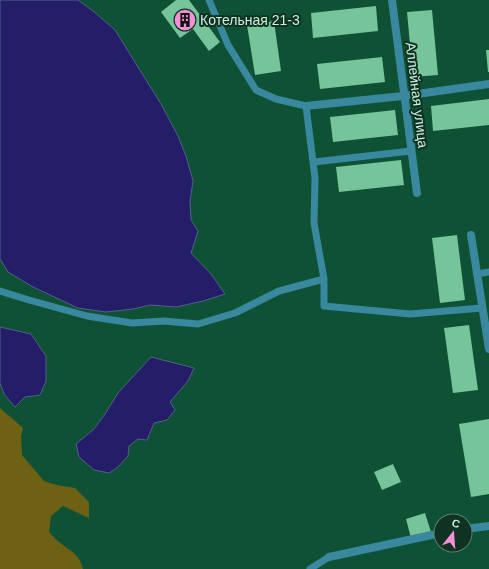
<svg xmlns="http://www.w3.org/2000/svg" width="489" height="569" font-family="Helvetica,sans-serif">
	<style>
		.green { fill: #6d6114 }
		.water { fill: #241e68; stroke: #565d8a }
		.building { fill: #75c49a }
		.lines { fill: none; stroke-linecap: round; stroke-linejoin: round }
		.lane { stroke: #39889e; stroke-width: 7 }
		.street { stroke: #39889e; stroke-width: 8 }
		.labels { text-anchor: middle; stroke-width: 4; stroke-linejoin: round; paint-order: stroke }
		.poi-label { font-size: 14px; fill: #caf0da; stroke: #103222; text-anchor: start }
		.street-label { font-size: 14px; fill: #caf0da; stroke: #103222 }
	</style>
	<rect width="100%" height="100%" fill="#0f5135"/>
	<path class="green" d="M 0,408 L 23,428 L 21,436 L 22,455 L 44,481 L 57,485 L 75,488 L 89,502 L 89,518 L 63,506 L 51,516 L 49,532 C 53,536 56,540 60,543 C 71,551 80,555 83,569 L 0,569 Z"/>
	<path class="water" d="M 0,0 L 78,0 L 93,11 L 115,30 L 161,104 L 178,136 L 186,156 L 193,181 L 190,201 L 191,220 L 198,231 L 191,253 L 211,274 L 225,294 L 203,301 L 176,307 L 150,305 L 133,309 L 106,312 L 78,308 L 33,287 L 8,272 L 0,259 Z
		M 0,327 L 31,334 L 46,356 L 46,381 L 40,395 L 25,397 L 15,407 L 4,394 L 0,383 Z
		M 151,357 L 194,368 L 188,381 L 170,402 L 175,410 L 167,420 L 154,423 L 147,440 L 138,439 L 129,446 L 128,456 L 118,467 L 109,473 L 94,470 L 79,457 L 76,444 L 94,429 L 105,414 L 118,393 Z"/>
	<path class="building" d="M 176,0 L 189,0 L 220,42 L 209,51 L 193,29 L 180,38 L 161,12 Z
		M 376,6 L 378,31 L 313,38 L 311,13 Z
		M 432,10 L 438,75 L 413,77 L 407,12 Z
		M 274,21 L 281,71 L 255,75 L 247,25 Z
		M 486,50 L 489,50 L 489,72 L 488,72 Z
		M 382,57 L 385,82 L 320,89 L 317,64 Z
		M 489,99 L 489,125 L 433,131 L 431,106 Z
		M 395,110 L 398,135 L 333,142 L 330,117 Z
		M 401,160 L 404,185 L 339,192 L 336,167 Z
		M 457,235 L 465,300 L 440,303 L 432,238 Z
		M 469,325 L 478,390 L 453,393 L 444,328 Z
		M 489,419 L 489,494 L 471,497 L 459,424 Z
		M 393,464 L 401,482 L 382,490 L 374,472 Z
		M 425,513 L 431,532 L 411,538 L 406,519 Z"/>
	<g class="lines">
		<path class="lane" d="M 314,162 L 411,151
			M 477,274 L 489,272
			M 324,279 L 324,306 L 410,314 L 482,308
			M 0,291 L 29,300 L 87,316 L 132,323 L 164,321 L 198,324 L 235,313 L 279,291 L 324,279 L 314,223 L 315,178 L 306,106 L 276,99 L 256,90 L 228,45 L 209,0
			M 310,569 L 329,557"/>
		<path class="street" d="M 392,0 L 417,193
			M 306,106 L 403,96 L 489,84
			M 471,235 L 489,349
			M 465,529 L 489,526
			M 329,557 L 441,533"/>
	</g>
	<defs>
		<g id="building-disc" transform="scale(1.15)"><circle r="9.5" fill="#f391d5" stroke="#103222"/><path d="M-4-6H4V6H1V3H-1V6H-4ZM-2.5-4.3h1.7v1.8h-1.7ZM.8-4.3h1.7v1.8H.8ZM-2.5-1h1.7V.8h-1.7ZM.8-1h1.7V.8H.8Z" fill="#111"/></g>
	</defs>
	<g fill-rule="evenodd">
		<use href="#building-disc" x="185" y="20"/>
	</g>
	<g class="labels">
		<g class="poi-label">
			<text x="200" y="25">Котельная 21-3</text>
		</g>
		<g class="street-label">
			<text transform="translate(417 95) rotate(83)" y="5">Аллейная улица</text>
		</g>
	</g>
	<g transform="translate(453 533) rotate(17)"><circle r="19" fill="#103222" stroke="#5a7e6c"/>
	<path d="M0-3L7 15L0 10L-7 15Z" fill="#f391d5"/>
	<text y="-6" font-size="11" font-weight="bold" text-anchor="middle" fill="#caf0da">С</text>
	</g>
</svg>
